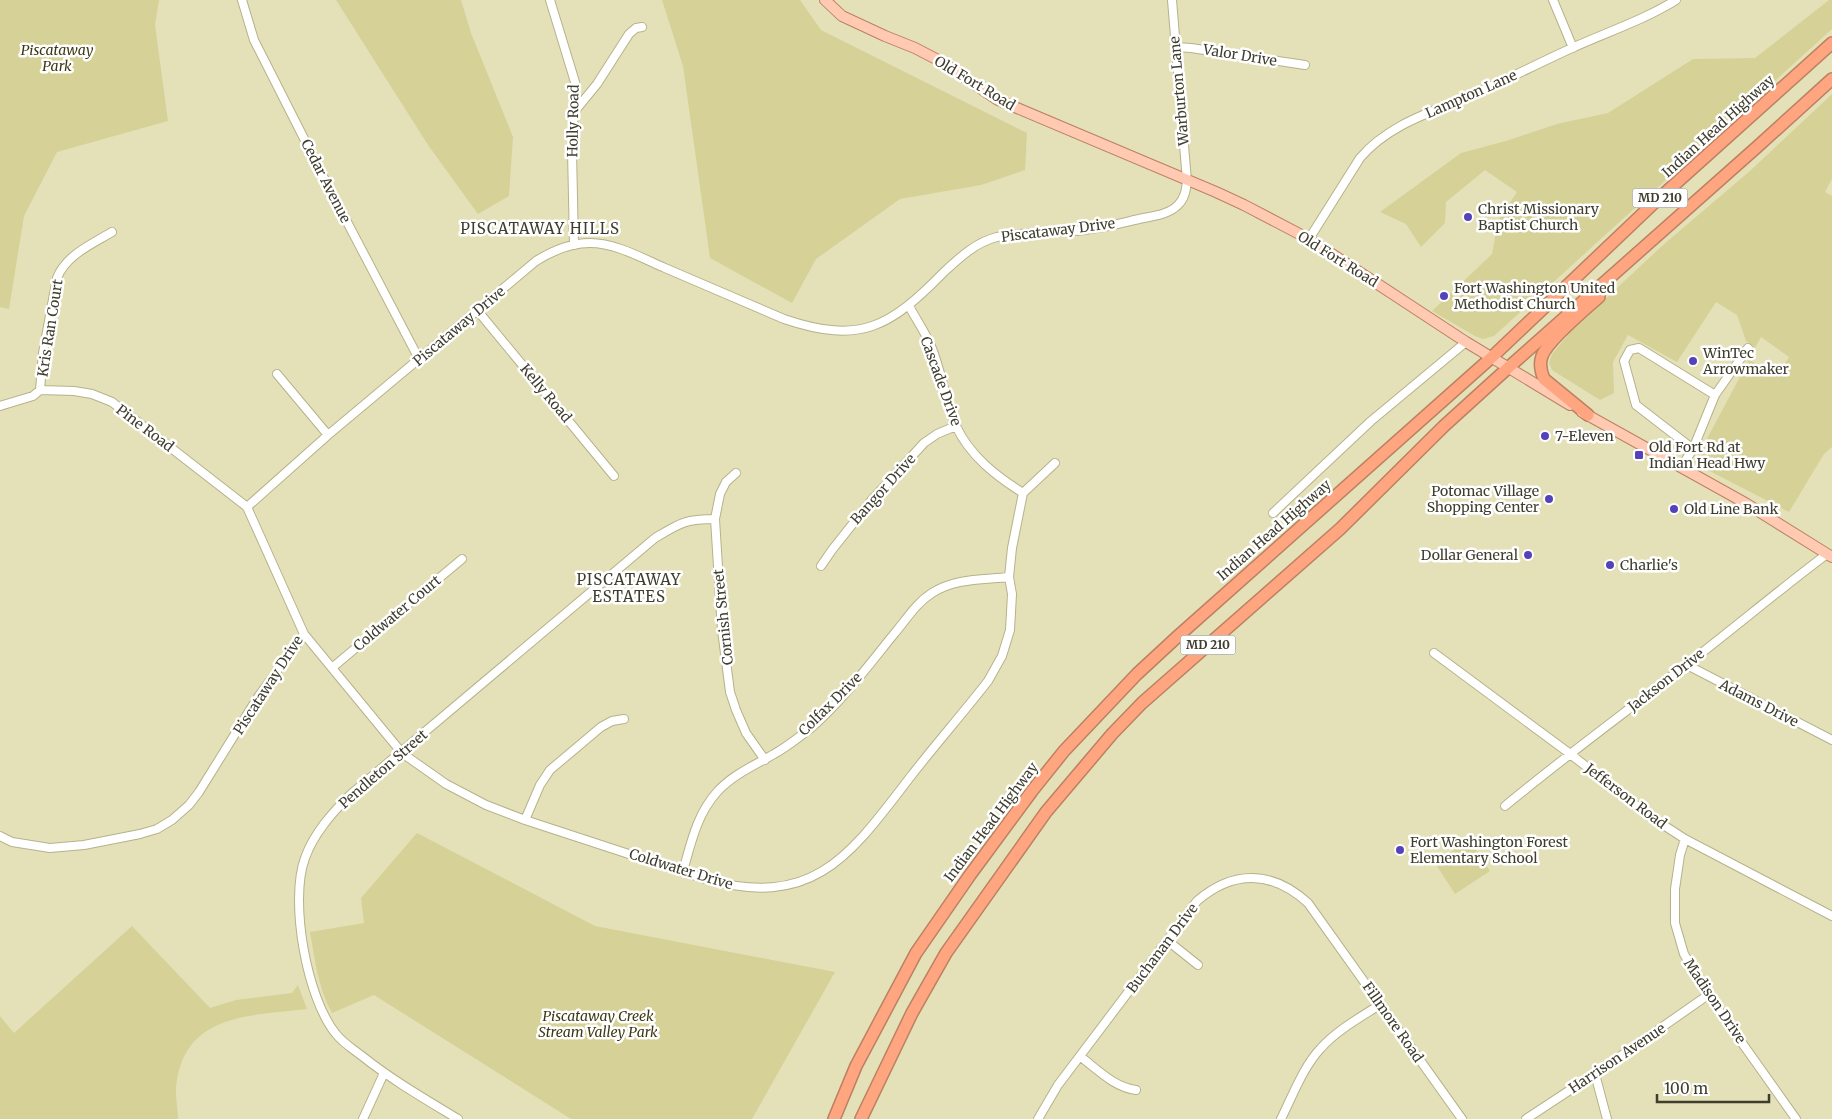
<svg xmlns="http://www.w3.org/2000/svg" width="1832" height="1119" font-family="Merriweather,serif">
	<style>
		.green { fill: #d6d197 }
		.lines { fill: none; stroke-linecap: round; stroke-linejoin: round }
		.minor-casing { stroke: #b6b28b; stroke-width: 10 }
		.major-casing { stroke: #bc8162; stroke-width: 12 }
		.highway-casing { stroke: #bc8162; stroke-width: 14 }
		.minor { stroke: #fff; stroke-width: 8 }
		.major { stroke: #ffc9b2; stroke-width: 10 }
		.highway { stroke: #ffa57f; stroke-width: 11 }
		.poi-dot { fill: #5342b9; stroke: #fff; stroke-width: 2 }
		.labels { text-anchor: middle; stroke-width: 5; stroke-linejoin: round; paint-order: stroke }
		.shield { fill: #fff; stroke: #79776c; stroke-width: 1 }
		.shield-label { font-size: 12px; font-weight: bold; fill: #3f3d2d }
		.park-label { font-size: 14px; font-style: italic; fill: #3c3913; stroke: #fff }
		.street-label { font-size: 14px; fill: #3f3d2d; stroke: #fff }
		.poi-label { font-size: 14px; fill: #3f3d2d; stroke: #fff; text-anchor: start }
		.neighbourhood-label { font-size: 15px; letter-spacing: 1px; fill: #3f3d2d; stroke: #fff }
	</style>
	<rect width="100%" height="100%" fill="#e4e1b8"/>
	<path class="green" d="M 0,0 L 159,0 L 155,25 L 168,121 L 57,152 L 24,216 L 9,309 L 0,307 Z
		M 336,0 L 461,0 L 471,33 L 513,137 L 509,196 L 478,214 L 428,145 Z
		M 662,0 L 800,0 L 821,30 L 1027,133 L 1025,170 L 981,185 L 900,199 L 816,259 L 792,303 L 710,258 L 683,66 Z
		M 1829,0 L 1832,0 L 1832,29 L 1494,336 L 1483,339 L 1475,336 L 1432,311 L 1492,254 L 1498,221 L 1517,192 L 1485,170 L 1446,202 L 1445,223 L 1421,247 L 1406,224 L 1380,212 L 1461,153 L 1506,141 L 1557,124 L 1608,113 L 1693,59 L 1755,58 Z
		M 1832,94 L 1832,179 L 1825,192 L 1832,196 L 1832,447 L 1824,454 L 1789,512 L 1694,463 L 1749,360 L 1779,374 L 1789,357 L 1761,337 L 1755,348 L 1746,341 L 1737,315 L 1716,302 L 1677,362 L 1628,335 L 1613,362 L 1614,393 L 1600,400 L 1552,370 L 1549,363 L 1552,354 L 1573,329 L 1662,246 L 1751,170 Z
		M 417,833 L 595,926 L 835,972 L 752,1119 L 571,1119 L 374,995 L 332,1013 C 318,988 315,960 310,932 L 364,923 L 361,898 Z
		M 1469,840 L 1490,871 L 1455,894 L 1435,863 Z
		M 132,926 L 210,1008 L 236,1000 L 292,993 L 298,985 L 307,1009 C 254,1016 188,1012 177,1080 C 174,1093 178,1106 178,1119 L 0,1119 L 0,1016 L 14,1033 Z"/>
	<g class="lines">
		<g class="minor-casing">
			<path id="minor" d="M 242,0 L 254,40 L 324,178 L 419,359
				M 550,0 L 575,82 L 572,151 L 574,245
				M 1553,0 L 1573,48
				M 1175,47 L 1191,48 L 1305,65
				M 574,112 L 597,84 L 629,34 L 636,28 L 642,27
				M 1309,239 L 1360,158 C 1389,124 1432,112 1472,95 C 1506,80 1539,63 1572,48 C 1607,32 1644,20 1676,0
				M 909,306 C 916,319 925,332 931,346 C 942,372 945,401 956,426 C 970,456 996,476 1023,493
				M 477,310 L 614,476
				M 277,374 L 328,435
				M 40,390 L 43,353 L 57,278 C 66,255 92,244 112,232
				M 0,406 L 33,396 L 40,390 L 74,391 L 92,394 L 112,402 L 247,507
				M 1693,449 L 1636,405 L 1624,361 L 1630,350 L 1639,348 L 1715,395
				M 1055,463 L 1023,493 L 1012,548 L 1009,577 L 1012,594 L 1010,630 L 1002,656 L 988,681 C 963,713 936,744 911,776 C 851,854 815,910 705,879 L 525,820 L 486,805 L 446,784 L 402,753 L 304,634 L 247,507 L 328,435 L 536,261 C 552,251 570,243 590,243 C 615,243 642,258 665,268 C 705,285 744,302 784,319 C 861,345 890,327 944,272 C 959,258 976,242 997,237 C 1022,232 1048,233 1073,231 C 1095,230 1117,224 1139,219 C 1153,216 1168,215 1178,205 C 1185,198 1186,190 1187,181 L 1172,0
				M 1681,467 L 1693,449 L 1715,395 L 1748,348
				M 736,473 L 726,482 L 720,494 L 715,519 L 722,630 L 730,692 L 736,710 L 746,733 L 765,760
				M 1273,513 L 1371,421 L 1466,342
				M 821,566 L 832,550 L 870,502 L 924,443 L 937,434 L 956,426
				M 1434,653 L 1569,753 L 1651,817 L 1685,839 L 1832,916
				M 1687,665 L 1832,740
				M 333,667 L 462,559
				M 1505,806 C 1564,757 1626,712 1686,665 C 1733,629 1779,590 1827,554
				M 525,820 L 540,785 L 550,770 L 601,727 L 612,721 L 624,719
				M 0,836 L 12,842 L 50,848 L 84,845 L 140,834 L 157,829 L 172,820 L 189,805 L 199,792 L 258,697 L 304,634
				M 1685,839 L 1680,855 L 1675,889 L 1675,923 L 1684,954 L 1708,995 L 1796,1119
				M 683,871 C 691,843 697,814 717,792 C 732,775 755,765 774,754 C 787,747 799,737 811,728 C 842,701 868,666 894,634 C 906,620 916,603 932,593 C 956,578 982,580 1009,577
				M 1168,941 L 1198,965
				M 1081,1057 C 1098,1070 1114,1087 1136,1090
				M 1595,1074 L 1607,1119
				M 363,1119 L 384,1073
				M 458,1119 C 425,1099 392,1080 362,1056 C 353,1049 343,1043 336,1034 C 307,999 289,901 305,858 C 314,833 332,813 351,794 L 655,538 C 680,523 685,519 715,519
				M 1038,1119 L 1058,1085 L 1197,901 C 1233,870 1272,870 1308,903 L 1462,1119
				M 1281,1119 C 1293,1095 1303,1067 1321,1048 C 1337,1030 1361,1017 1381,1004
				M 1526,1119 L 1602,1069 L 1708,995"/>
		</g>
		<g class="major-casing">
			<path id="major" d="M 825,0 L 842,16 L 885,36 L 915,48 L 940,61 L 998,100 L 1216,192 L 1244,205 L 1309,239 L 1466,342 L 1570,405
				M 1582,412 L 1747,504 L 1832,557"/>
		</g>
		<g class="highway-casing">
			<path id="highway" d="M 1588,415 L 1544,379 C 1541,372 1539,364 1542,356 C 1547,342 1585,309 1599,297
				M 834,1119 L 856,1066 L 916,953 L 970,875 L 1032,791 L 1064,751 L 1137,674 L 1177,637 L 1492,357 L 1654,203 L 1832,43
				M 861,1119 L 912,1013 L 946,953 L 1046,812 L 1112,734 L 1142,703 L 1340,529 L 1444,426 L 1509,367 L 1757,147 L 1832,79"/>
		</g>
		<use href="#minor" class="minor"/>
		<use href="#major" class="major"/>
		<use href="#highway" class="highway"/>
	</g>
	<g class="poi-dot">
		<circle cx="1468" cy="217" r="5"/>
		<circle cx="1444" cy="296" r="5"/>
		<circle cx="1693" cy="361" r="5"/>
		<circle cx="1545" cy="436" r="5"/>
		<rect x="1634" y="450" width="10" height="10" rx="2.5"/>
		<circle cx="1549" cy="499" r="5"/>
		<circle cx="1674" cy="509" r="5"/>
		<circle cx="1528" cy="555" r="5"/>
		<circle cx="1610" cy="565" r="5"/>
		<circle cx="1400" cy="850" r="5"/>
	</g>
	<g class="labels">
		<g class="shield">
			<rect x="1632.5" y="188.5" width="55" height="19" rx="4"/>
			<rect x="1180.5" y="635.5" width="55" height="19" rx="4"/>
		</g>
		<g class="shield-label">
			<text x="1660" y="202">MD 210</text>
			<text x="1208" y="649">MD 210</text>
		</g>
		<g class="park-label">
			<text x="57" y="55">Piscataway<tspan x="57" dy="16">Park</tspan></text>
			<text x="598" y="1021">Piscataway Creek<tspan x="598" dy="16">Stream Valley Park</tspan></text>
		</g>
		<g class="street-label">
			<text transform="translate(1240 55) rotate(9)" y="5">Valor Drive</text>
			<text transform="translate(975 83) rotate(31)" y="5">Old Fort Road</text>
			<text transform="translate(1179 91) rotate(-95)" y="5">Warburton Lane</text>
			<text transform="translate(1471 94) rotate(-24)" y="5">Lampton Lane</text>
			<text transform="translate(573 121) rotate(-89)" y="5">Holly Road</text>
			<text transform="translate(1718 126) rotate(-42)" y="5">Indian Head Highway</text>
			<text transform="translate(326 181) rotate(63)" y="5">Cedar Avenue</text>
			<text transform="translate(1058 230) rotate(-7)" y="5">Piscataway Drive</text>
			<text transform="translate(1338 259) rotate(32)" y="5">Old Fort Road</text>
			<text transform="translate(459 326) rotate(-40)" y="5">Piscataway Drive</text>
			<text transform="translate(50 328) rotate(-81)" y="5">Kris Ran Court</text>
			<text transform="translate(941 381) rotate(70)" y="5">Cascade Drive</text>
			<text transform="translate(546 393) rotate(50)" y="5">Kelly Road</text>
			<text transform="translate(145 428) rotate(37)" y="5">Pine Road</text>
			<text transform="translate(883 489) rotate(-48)" y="5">Bangor Drive</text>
			<text transform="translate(1274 530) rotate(-41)" y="5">Indian Head Highway</text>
			<text transform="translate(397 613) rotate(-40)" y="5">Coldwater Court</text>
			<text transform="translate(723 617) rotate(-96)" y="5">Cornish Street</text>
			<text transform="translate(1666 680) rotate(-38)" y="5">Jackson Drive</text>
			<text transform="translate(268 685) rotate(-57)" y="5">Piscataway Drive</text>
			<text transform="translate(1759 703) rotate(27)" y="5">Adams Drive</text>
			<text transform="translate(830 704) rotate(-45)" y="5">Colfax Drive</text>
			<text transform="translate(383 769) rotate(-41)" y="5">Pendleton Street</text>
			<text transform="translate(1626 796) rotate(37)" y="5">Jefferson Road</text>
			<text transform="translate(991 822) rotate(-53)" y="5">Indian Head Highway</text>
			<text transform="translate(681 869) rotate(17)" y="5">Coldwater Drive</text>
			<text transform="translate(1162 948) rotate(-53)" y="5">Buchanan Drive</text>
			<text transform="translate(1715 1001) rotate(56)" y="5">Madison Drive</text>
			<text transform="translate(1393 1022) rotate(55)" y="5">Fillmore Road</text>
			<text transform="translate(1617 1058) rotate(-34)" y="5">Harrison Avenue</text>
		</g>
		<g class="poi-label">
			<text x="1478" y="214">Christ Missionary<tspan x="1478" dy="16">Baptist Church</tspan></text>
			<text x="1454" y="293">Fort Washington United<tspan x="1454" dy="16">Methodist Church</tspan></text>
			<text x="1703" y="358">WinTec<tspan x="1703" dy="16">Arrowmaker</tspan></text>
			<text x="1555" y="441">7-Eleven</text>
			<text x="1649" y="452">Old Fort Rd at<tspan x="1649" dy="16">Indian Head Hwy</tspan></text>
			<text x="1539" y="496" text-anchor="end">Potomac Village<tspan x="1539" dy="16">Shopping Center</tspan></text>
			<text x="1684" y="514">Old Line Bank</text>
			<text x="1518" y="560" text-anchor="end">Dollar General</text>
			<text x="1620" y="570">Charlie's</text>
			<text x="1410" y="847">Fort Washington Forest<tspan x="1410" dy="16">Elementary School</tspan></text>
		</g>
		<g class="neighbourhood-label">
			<text x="540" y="234">PISCATAWAY HILLS</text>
			<text x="629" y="585">PISCATAWAY<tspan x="629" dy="17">ESTATES</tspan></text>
		</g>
	</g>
	<path d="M1657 1094v8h112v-8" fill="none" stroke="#3f3d2d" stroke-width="2.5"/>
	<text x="1664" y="1094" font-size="15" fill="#3f3d2d" stroke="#ffffff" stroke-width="4" paint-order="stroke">100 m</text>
</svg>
